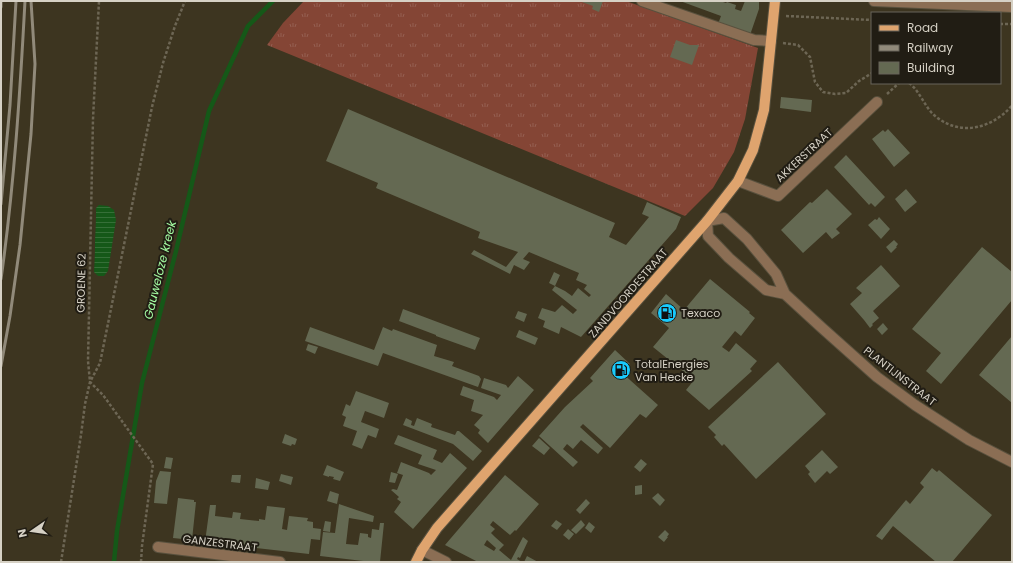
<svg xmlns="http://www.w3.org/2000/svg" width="1013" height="563" font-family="Poppins,sans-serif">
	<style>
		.grass { fill: url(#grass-tufts) }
		.water { fill: url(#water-rules) }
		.pier { fill: #3d3520 }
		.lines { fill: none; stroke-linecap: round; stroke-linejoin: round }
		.stream { stroke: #155818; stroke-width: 4.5 }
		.building { fill: #646952; fill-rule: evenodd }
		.minor-casing { stroke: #59513e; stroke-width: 12 }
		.major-casing { stroke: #59513e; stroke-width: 12 }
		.path { stroke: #6d6654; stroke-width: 2.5; stroke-dasharray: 3 2; stroke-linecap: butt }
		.minor { stroke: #8b6e54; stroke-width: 10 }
		.major { stroke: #dfa46e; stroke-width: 10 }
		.rail { stroke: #918a7a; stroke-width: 3 }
		.labels { text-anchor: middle; stroke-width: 4; stroke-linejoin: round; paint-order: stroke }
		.street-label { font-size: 11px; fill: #d6d1c5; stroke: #211d14 }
		.poi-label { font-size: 11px; fill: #d6d1c5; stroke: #211d14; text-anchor: start }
		.water-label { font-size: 12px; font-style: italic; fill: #a5fda3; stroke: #211d14 }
	</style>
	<defs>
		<pattern id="grass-tufts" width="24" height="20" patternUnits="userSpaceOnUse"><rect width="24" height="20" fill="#844535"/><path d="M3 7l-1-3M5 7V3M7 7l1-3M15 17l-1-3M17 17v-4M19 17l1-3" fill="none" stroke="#955f51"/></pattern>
		<pattern id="water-rules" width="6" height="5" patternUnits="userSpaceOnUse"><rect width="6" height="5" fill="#155818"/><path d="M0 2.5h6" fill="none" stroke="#366f38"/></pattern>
	</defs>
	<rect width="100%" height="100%" fill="#3d3520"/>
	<path class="grass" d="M 304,1 L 626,1 L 758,48 L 745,119 L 734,152 L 713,188 L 685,216 L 267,45 L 283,23 Z"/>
	<path class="water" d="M 99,205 L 108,206 L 114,210 L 116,220 L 108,271 L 104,276 L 98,276 L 94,272 L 96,208 Z"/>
	<path class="pier" d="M 94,208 L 96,208 L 94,272 L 92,272 Z"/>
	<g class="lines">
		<path class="stream" d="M 114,562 L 117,531 L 142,383 L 176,251 L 209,111 L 248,26 L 273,1"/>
	</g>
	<path class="building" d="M 579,1 L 603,1 L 599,12 L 592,9 L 593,6 Z
		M 680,1 L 720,1 L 726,3 L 727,2 L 736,5 L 735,9 L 741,11 L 745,1 L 759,1 L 759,9 L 750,35 L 718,24 L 721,16 Z
		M 676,40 L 690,45 L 699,45 L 692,65 L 670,57 Z
		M 781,97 L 812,100 L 811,112 L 780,108 Z
		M 348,109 L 615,223 L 609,237 L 626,245 L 649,217 L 642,214 L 647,202 L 681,217 L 676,229 L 581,337 L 561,327 L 559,334 L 543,327 L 545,321 L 538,318 L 542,308 L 555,312 L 562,305 L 573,314 L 577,310 L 552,290 L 555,286 L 549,283 L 554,272 L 560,275 L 555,286 L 565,291 L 572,296 L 578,288 L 589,297 L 591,295 L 584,289 L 587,285 L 576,280 L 579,273 L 529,252 L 523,259 L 530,262 L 524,270 L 514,265 L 510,274 L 471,254 L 474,250 L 506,267 L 518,252 L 478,238 L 480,232 L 376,188 L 378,183 L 326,161 Z
		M 888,129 L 910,153 L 894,167 L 872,139 L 883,130 L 885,132 Z
		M 846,155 L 885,197 L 875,207 L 871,203 L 869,205 L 834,167 Z
		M 827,189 L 852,214 L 836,229 L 840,233 L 832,239 L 826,232 L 803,253 L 781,230 L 810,202 L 812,203 Z
		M 906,189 L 917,202 L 905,212 L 895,199 Z
		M 879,217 L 890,229 L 881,239 L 868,225 L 875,219 L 877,220 Z
		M 894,240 L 898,244 L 896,247 L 897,247 L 891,253 L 886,247 Z
		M 982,247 L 1012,272 L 1012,300 L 941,384 L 926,371 L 941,353 L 912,329 Z
		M 881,265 L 900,286 L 873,311 L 879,318 L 872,324 L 873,325 L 870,328 L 864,320 L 850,304 L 862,293 L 856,288 Z
		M 710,279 L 750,312 L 749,313 L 755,318 L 741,336 L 735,331 L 722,347 L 729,352 L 736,343 L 757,361 L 750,369 L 752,371 L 709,410 L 686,390 L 694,380 L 653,347 L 669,328 L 651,313 L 666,294 L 684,310 Z
		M 403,309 L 480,338 L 475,350 L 436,336 L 436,335 L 399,321 Z
		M 518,311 L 527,314 L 524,322 L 515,318 Z
		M 883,323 L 888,329 L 882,335 L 877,329 Z
		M 310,327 L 374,350 L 383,327 L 392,331 L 393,329 L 437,345 L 434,356 L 454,362 L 452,366 L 479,376 L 481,379 L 478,387 L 383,353 L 378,366 L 305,341 Z
		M 519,330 L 538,338 L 535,345 L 516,337 Z
		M 1012,336 L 1012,403 L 979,375 Z
		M 308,344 L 318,347 L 315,354 L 306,350 Z
		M 615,350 L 630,364 L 621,372 L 658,405 L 646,418 L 640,414 L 610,448 L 583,424 L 580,427 L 603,448 L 598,454 L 581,440 L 573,449 L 567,444 L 563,449 L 578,462 L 573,467 L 539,436 L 565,407 L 593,381 L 590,378 Z
		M 778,362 L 826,414 L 756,479 L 724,444 L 722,446 L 714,437 L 716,435 L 708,427 Z
		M 518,376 L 534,390 L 488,443 L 478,433 L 480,430 L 474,425 L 483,415 L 471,411 L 474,400 L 460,395 L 463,386 L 494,397 L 497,400 L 501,395 L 481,388 L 484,378 L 506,385 L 508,388 Z
		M 356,391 L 389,403 L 384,418 L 365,411 L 361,422 L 379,429 L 376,438 L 368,435 L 362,449 L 352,445 L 357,431 L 343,426 L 346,417 L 342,415 L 346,404 L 350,406 Z
		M 406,418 L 412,421 L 411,425 L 414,426 L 417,418 L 432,424 L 431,427 L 455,435 L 457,431 L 459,431 L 482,451 L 473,461 L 453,444 L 403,425 Z
		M 285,434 L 297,439 L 295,445 L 292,444 L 291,446 L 282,443 Z
		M 398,435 L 437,450 L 433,459 L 442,463 L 450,453 L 467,468 L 413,529 L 394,512 L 401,502 L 397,499 L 399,497 L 391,490 L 393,489 L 397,490 L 403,475 L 397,473 L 401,462 L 429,473 L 431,475 L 436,470 L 418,464 L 422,455 L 394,444 Z
		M 539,438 L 550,448 L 544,455 L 532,446 Z
		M 822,450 L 838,467 L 830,474 L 827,471 L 815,483 L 808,474 L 810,472 L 805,466 Z
		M 166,457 L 173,458 L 171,469 L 164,468 Z
		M 641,459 L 647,464 L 640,472 L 634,467 Z
		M 327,465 L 344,472 L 340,481 L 333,479 L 334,477 L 329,476 L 329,477 L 323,475 Z
		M 932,468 L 937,472 L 939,470 L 992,515 L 952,562 L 936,562 L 893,526 L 882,540 L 876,536 L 906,500 L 910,504 L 924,487 L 920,483 Z
		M 160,471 L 171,472 L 167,504 L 154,503 L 156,481 Z
		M 391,472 L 398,474 L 395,483 L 389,482 Z
		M 281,474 L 293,477 L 291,485 L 279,481 Z
		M 232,475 L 241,475 L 240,483 L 231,482 Z
		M 505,475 L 539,504 L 516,531 L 515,530 L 510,535 L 493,521 L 490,525 L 495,529 L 491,533 L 495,537 L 504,545 L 499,550 L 511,560 L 523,537 L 528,541 L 520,558 L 518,557 L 517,559 L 522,562 L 478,562 L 445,545 ZM 487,540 L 496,548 L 494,551 L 484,545 Z
		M 256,478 L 270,482 L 268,490 L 255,488 Z
		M 642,485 L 642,494 L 635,495 L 635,486 Z
		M 330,491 L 339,494 L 337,504 L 327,501 Z
		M 658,493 L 665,500 L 660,506 L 652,498 Z
		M 178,498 L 194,500 L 194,502 L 196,502 L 192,540 L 173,538 Z
		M 586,499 L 590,503 L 580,514 L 576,510 Z
		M 339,504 L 374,516 L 373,522 L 349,518 L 346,544 L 358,545 L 360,533 L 368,534 L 368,537 L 371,538 L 372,529 L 379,530 L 380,523 L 384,523 L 380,562 L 372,562 L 320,556 L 323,532 L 335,533 Z
		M 210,505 L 216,505 L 215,516 L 232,518 L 233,512 L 241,513 L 240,519 L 259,521 L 259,519 L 265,520 L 267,506 L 285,508 L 282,529 L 287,530 L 289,516 L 308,518 L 307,521 L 313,522 L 313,528 L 321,529 L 320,540 L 311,539 L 309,554 L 205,542 Z
		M 556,520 L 562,524 L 557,530 L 551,526 Z
		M 581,520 L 585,525 L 576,534 L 571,530 Z
		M 325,521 L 331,522 L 330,532 L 323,531 Z
		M 589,522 L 595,527 L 591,533 L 585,528 Z
		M 568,529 L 574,534 L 569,540 L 563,535 Z
		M 665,530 L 669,534 L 667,537 L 668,537 L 664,542 L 658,537 Z
		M 527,556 L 538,562 L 524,562 Z"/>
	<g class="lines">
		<g class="minor-casing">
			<path id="minor" d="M 642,1 L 754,40 L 771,41
				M 874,1 L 1012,7
				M 738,181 L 778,196 L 877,102
				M 785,294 L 766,290 L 729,258 L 708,236 L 707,221 L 724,218 L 747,239 L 776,274 L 785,294 L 821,327 L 877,377 L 915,405 L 969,440 L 1012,462
				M 158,547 L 280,562
				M 422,550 L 446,562"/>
		</g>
		<g class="major-casing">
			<path id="major" d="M 416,562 L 422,550 L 437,528 L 707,221 L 738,181 L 753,150 L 764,110 L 775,1"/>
		</g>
		<path class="path" d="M 786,16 L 872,20
			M 1000,24 L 1012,24
			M 783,43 L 798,45 L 810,57 L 815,82 L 823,92 L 835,94 L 846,93 L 859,81 L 872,73
			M 909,83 C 920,91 924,106 934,115 C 951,130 973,132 993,121 C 1000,117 1007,112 1012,105
			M 887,94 L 899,83
			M 61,562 L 81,435 L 85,404 L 90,382 L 88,361 L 93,119 L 99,1
			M 141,562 L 142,546 L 153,464 L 103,395 L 90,382 L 100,363 L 152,107 L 163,63 L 175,26 L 185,1"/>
		<use href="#minor" class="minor"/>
		<use href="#major" class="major"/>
		<path class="rail" d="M 1,7 L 1,1
			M 1,204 L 10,105 L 16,1
			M 1,279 C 14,187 20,94 25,1
			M 1,366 L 10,316 L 20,245 L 31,134 L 35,64 L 31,1"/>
	</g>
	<defs>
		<g id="fuel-disc" transform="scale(1)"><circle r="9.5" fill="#19cafc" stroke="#211d14"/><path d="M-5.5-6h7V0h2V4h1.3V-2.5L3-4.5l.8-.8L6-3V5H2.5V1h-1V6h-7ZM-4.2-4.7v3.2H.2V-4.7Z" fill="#111"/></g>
	</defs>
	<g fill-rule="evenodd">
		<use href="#fuel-disc" x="667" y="313"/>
		<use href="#fuel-disc" x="621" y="370"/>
	</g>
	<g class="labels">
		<g class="street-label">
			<text transform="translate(804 155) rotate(-43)" y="4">AKKERSTRAAT</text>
			<text transform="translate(81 283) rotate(-89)" y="4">GROENE 62</text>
			<text transform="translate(628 293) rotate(-49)" y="4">ZANDVOORDESTRAAT</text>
			<text transform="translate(900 376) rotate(38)" y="4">PLANTIJNSTRAAT</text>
			<text transform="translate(220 543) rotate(7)" y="4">GANZESTRAAT</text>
		</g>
		<g class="poi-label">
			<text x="681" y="317">Texaco</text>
			<text x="635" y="368">TotalEnergies<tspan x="635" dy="13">Van Hecke</tspan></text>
		</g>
		<g class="water-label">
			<text transform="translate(160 270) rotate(-76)" y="4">Gauweloze kreek</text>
		</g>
	</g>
	<rect width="1013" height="563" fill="none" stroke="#d6d1c5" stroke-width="4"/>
	<rect x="871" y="12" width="130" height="72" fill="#211d14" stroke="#69655b"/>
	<rect x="879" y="25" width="20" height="6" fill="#dfa46e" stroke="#69655b"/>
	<text x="907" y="32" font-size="12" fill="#d6d1c5">Road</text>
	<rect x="879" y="45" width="20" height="6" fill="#918a7a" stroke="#69655b"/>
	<text x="907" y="52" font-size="12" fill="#d6d1c5">Railway</text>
	<rect x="879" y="62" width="20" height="12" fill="#646952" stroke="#69655b"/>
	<text x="907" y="72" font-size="12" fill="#d6d1c5">Building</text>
	<g transform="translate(32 531) rotate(257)" stroke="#211d14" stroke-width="3" paint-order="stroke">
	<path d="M0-3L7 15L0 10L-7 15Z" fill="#d6d1c5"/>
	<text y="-6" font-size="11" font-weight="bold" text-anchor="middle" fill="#d6d1c5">N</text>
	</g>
</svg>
